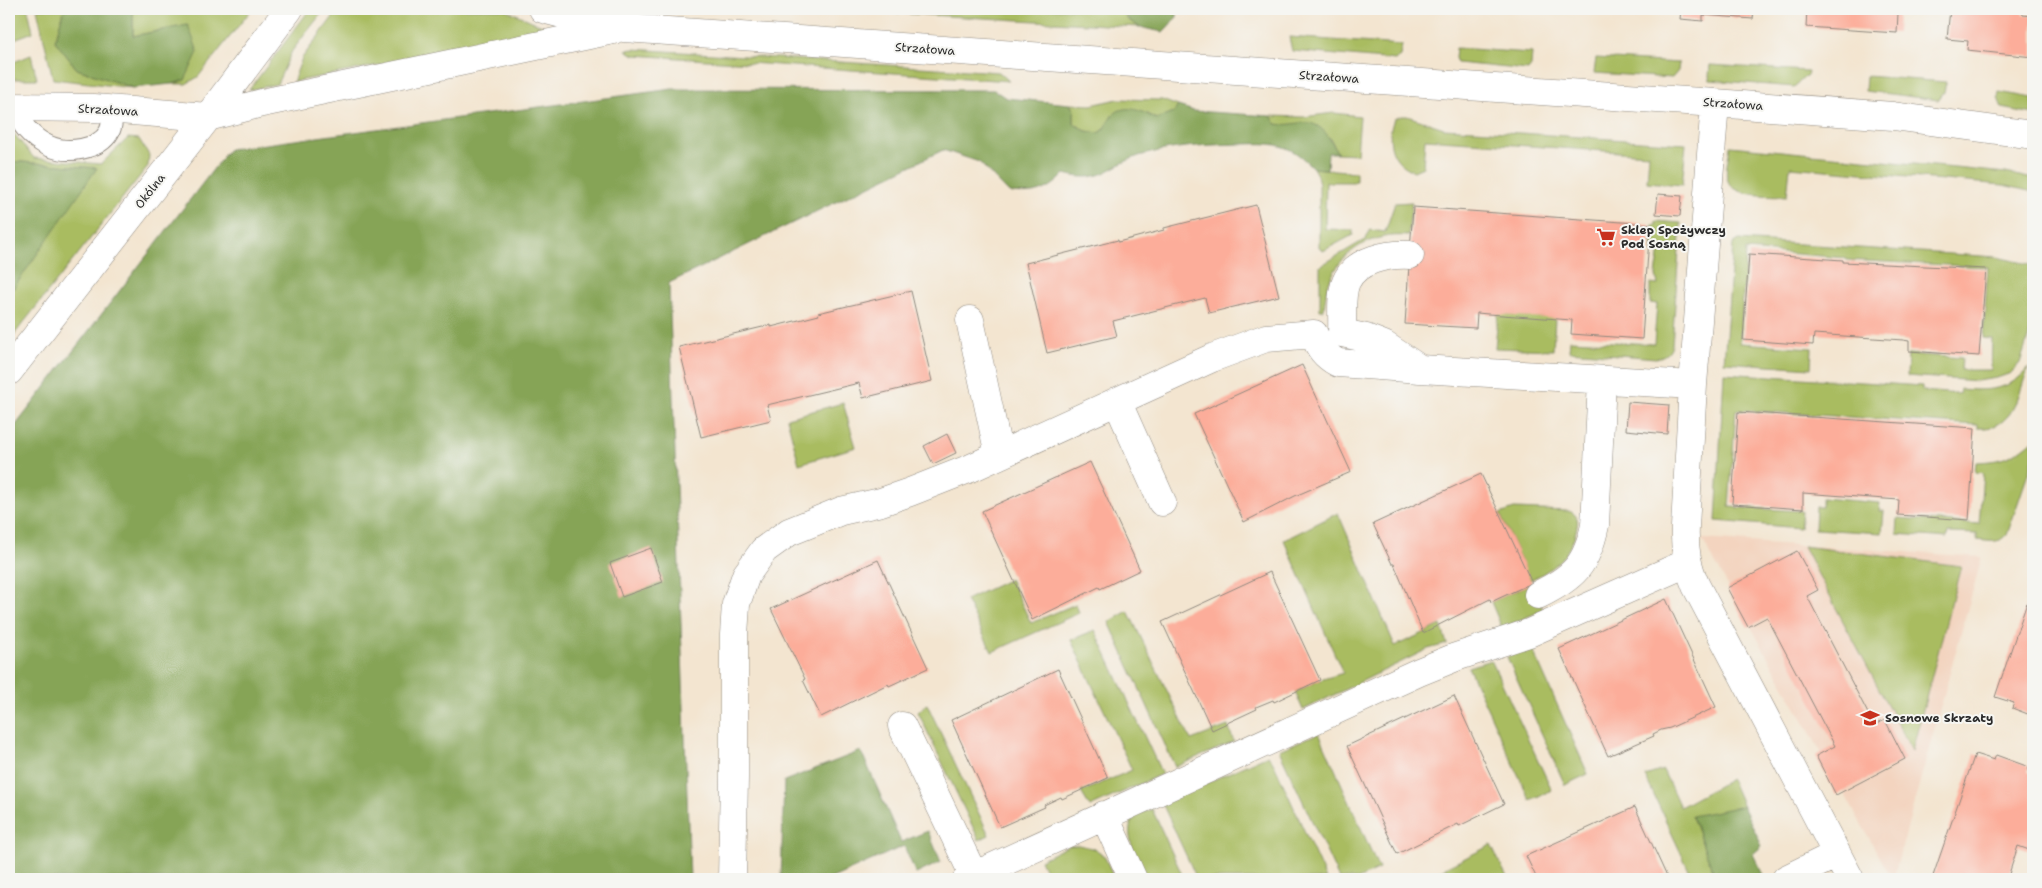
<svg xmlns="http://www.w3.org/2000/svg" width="2042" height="888" font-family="'Shantell Sans',sans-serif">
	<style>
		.built { fill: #f3d4bf }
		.green { fill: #a9bc60; stroke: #6a7446 }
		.forest { fill: #86a456; stroke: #586840 }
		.building { fill: #fcad9a }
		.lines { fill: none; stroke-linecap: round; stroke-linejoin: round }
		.service-casing { stroke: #8f887e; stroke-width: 22 }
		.minor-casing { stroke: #8f887e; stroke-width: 29 }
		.service { stroke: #fff; stroke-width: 20 }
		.minor { stroke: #fff; stroke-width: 28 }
		.labels { text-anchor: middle; stroke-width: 4; stroke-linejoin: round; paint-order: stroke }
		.street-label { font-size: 12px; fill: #2b2b2b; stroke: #f6f6f2 }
		.poi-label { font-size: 12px; font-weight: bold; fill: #2b2b2b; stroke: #f6f6f2; text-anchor: start }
	</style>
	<rect width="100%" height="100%" fill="#f6f6f2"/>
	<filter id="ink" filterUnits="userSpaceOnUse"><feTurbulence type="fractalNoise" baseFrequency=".02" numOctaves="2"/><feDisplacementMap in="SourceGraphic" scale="10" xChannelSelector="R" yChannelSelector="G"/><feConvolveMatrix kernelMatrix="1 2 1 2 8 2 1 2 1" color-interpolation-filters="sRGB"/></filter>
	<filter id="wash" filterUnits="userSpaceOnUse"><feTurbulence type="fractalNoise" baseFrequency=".0096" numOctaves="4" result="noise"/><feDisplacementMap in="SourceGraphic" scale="20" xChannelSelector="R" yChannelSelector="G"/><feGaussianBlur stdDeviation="1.12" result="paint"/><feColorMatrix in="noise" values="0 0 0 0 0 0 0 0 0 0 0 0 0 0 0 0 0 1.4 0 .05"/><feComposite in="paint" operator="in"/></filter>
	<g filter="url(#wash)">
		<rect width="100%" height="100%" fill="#f3e5d0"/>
		<path class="built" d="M 1702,539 L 1982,557 L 1893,879 L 1892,879 Z"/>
		<path class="green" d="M 9,9 L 28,9 L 33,32 L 9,41 Z
			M 37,9 L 64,9 L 55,41 L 77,69 L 133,88 L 53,79 Z
			M 133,9 L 252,9 L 198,77 L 186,84 L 172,84 L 185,80 L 188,25 L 133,36 Z
			M 310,9 L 325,9 L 292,51 L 277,84 L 249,90 Z
			M 339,9 L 504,9 L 555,31 L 293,82 L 302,58 Z
			M 860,9 L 1122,9 L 1127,19 L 1140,27 L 860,11 Z
			M 1289,37 L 1402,45 L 1400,56 L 1395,60 L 1292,51 Z
			M 1456,48 L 1532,53 L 1531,66 L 1528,70 L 1457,63 L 1455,58 Z
			M 633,49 L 999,72 L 1009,81 L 634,55 L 626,50 Z
			M 31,55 L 37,79 L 9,79 L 9,64 Z
			M 1596,58 L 1679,63 L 1678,71 L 1672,78 L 1594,73 Z
			M 1710,65 L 1808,71 L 1807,75 L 1794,87 L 1710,80 L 1709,76 Z
			M 1866,76 L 1946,82 L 1944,92 L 1938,100 L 1865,91 Z
			M 1999,92 L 2033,98 L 2033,114 L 2002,108 L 1998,98 Z
			M 1118,99 L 1162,100 L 1178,106 L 1174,112 L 1156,119 L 1148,114 L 1112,115 L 1107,128 L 1099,133 L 1086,131 L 1074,123 L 1074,111 L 1070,104 L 1091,105 Z
			M 1334,113 L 1360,116 L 1357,154 L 1337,153 L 1331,139 L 1309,123 L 1286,126 L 1276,124 L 1271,116 L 1303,117 Z
			M 1401,116 L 1407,116 L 1444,128 L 1686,144 L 1682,185 L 1647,182 L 1649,154 L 1425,139 L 1423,167 L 1414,171 C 1392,163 1385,141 1394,119 Z
			M 9,128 L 34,158 L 101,164 L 128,138 L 139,139 L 149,155 L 148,166 L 9,341 L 9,271 L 13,288 L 96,168 L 9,161 Z
			M 1730,146 L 2006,173 L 2033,179 L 2033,192 L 2003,185 L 1790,167 L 1787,196 C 1772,195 1735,198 1728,181 C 1724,171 1729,157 1730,146 Z
			M 1313,168 L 1356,172 L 1356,182 L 1326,182 L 1325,229 L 1353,230 L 1353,235 L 1323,251 L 1319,247 L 1319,184 L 1317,175 Z
			M 1412,202 L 1408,236 C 1374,233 1344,248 1330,280 C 1326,289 1325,301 1324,310 L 1320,310 L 1320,266 L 1366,239 L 1370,230 L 1385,232 L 1395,203 Z
			M 1656,221 L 1681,223 L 1672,345 C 1669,353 1665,356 1656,358 L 1569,351 L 1570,340 L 1654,344 L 1657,304 L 1650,303 L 1650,284 L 1658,285 L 1656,275 L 1660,249 L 1652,248 L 1653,225 L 1656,225 Z
			M 1739,240 L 1996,257 L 2033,265 L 2033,323 L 2020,363 L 2011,373 L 1997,378 L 1977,381 L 1907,376 L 1908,354 L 1962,358 L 1961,370 L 1991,370 L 1992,339 L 1983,338 L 1988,267 L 1846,260 L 1846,258 L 1746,250 L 1740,343 L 1812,348 L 1811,368 L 1724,362 L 1733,244 Z
			M 1498,314 L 1555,318 L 1553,350 L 1495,348 Z
			M 2028,368 C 2019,394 2013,431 1978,428 L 1978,425 L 1736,410 L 1729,507 L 1802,511 L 1800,528 L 1716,521 L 1724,373 L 1922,386 L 1922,391 L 1959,394 L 1960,389 C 1986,391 2011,391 2028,368 Z
			M 843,403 L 856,447 L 799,464 L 787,418 Z
			M 2033,440 L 2033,459 L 2007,535 C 2000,544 1987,541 1977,540 L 1977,534 L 1948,533 L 1947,538 L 1897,534 L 1898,518 L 1979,524 L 1983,473 L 1975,472 L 1976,462 C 2003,461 2013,457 2033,440 Z
			M 1822,498 L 1880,503 L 1879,511 L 1884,511 L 1882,533 L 1815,529 L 1816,507 L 1822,507 Z
			M 1514,509 L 1568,511 C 1576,513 1579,519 1577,526 C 1573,552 1554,570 1530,580 L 1500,514 Z
			M 1338,513 L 1395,646 L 1441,625 L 1447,644 L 1428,649 L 1303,710 L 1295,692 L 1320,680 L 1343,673 L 1284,540 Z
			M 1803,546 L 1961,566 L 1912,751 Z
			M 1010,579 L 1031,623 L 1076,604 L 1079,613 L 992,652 L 966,600 Z
			M 1532,583 L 1543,610 L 1502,628 L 1491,602 Z
			M 1128,611 L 1191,740 L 1228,726 L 1234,742 L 1175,767 L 1109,622 Z
			M 1095,630 L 1162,774 L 1090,807 L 1081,792 L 1132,770 L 1071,640 Z
			M 1531,646 L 1588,774 L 1565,785 L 1507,657 Z
			M 1491,660 L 1552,790 L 1530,800 L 1468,667 Z
			M 927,704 L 989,835 L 979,840 L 918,712 Z
			M 1319,733 L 1379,869 L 1358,879 L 1339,879 L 1279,750 Z
			M 1268,755 L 1276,768 L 1326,879 L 1197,879 L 1162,803 Z
			M 1663,770 L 1680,807 L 1731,779 L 1743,806 L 1692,817 L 1716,879 L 1693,879 L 1645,776 Z
			M 1152,809 L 1184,879 L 1145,879 C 1139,863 1119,829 1137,815 C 1141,812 1147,811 1152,809 Z
			M 1078,845 C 1106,850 1104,855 1114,879 L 1049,879 L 1040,860 L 1068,846 Z
			M 1491,845 L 1508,879 L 1440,879 L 1437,872 Z"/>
		<path class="forest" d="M 64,9 L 133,9 L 133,36 L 188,25 L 198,52 L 185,80 L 172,84 L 133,88 L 77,69 L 55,41 Z
			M 1122,9 L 1177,9 L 1177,17 L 1163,32 C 1144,28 1131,28 1122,9 Z
			M 672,89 L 994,90 L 1006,98 L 1070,104 L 1074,111 L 1074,124 L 1086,131 L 1099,133 C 1109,127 1106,122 1113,115 C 1125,102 1144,112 1156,119 L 1174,112 L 1178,106 L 1194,111 L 1271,116 L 1276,124 C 1288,126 1297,122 1308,123 C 1323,124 1332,141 1337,153 L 1328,153 L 1327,169 L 1313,168 C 1305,160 1297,152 1286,148 C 1272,142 1256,144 1241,144 C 1206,145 1173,146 1139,156 C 1107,167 1102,184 1065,174 C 1047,193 1034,195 1009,193 L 979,162 L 943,150 L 669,283 L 690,879 L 520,879 L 504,873 L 506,879 L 9,879 L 9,434 L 229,149 Z
			M 9,161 L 97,168 L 13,289 L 9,271 Z
			M 861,751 L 901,842 L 928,831 L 941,862 L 916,874 L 904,846 L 830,879 L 781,879 L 784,781 Z
			M 1743,806 L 1762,846 L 1753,854 L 1763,875 L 1751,879 L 1716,879 L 1692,816 Z"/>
		<g id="blocks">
			<path class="building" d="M 1575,9 L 1623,9 L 1622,15 Z
				M 1681,9 L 1754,9 L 1753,19 L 1703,15 L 1703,21 L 1680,19 Z
				M 1807,9 L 1903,9 L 1898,13 L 1897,33 L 1806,27 Z
				M 1950,9 L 2021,9 L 2023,15 L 2033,16 L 2033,57 L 1967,50 L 1968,41 L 1947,39 Z
				M 1658,194 L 1682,196 L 1680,216 L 1656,214 Z
				M 1256,205 L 1279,296 L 1209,313 L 1205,298 L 1113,321 L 1117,336 L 1047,353 L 1026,263 L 1118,240 L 1118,242 L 1164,230 L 1164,228 Z
				M 1413,207 L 1650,224 L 1642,339 L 1571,334 L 1572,320 L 1488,314 L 1477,313 L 1476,328 L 1405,324 Z
				M 1749,254 L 1843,260 L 1843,262 L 1986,269 L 1979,356 L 1909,351 L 1909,341 L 1903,340 L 1814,334 L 1813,345 L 1743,340 Z
				M 911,291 L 932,381 L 863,398 L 859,383 L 767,405 L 771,420 L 701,437 L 679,347 L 771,325 L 771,327 L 819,315 L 818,313 Z
				M 1302,365 L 1351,472 L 1295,496 L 1244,522 L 1194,414 Z
				M 1628,402 L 1669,405 L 1667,434 L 1626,430 Z
				M 1738,412 L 1975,428 L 1969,520 L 1898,515 L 1899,500 L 1803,493 L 1803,509 L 1732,504 Z
				M 947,434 L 956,453 L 933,464 L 924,446 Z
				M 1090,462 L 1140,570 L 1100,589 L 1099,587 L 1032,620 L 982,511 Z
				M 1481,474 L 1532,583 L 1491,602 L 1490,599 L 1423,633 L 1394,564 L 1392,564 L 1373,524 Z
				M 651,548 L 663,582 L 622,597 L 610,563 Z
				M 1797,551 L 1818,590 L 1807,596 L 1874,725 L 1885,720 L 1905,759 L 1836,795 L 1816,756 L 1835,746 L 1767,617 L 1748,627 L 1727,588 Z
				M 878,560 L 928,668 L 889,686 L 888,684 L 821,717 L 803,680 L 805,679 L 771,609 Z
				M 1270,572 L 1320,680 L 1274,702 L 1273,700 L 1256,707 L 1257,709 L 1212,730 L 1162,622 Z
				M 2033,585 L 2033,716 L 2012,708 L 2014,703 L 1995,697 Z
				M 1666,599 L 1716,707 L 1670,728 L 1661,730 L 1653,734 L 1654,736 L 1608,756 L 1559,649 Z
				M 1058,669 L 1108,778 L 1062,799 L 1061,797 L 1044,805 L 1045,807 L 1000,827 L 951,720 Z
				M 1454,696 L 1504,804 L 1459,826 L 1458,824 L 1397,854 L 1347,746 Z
				M 1975,754 L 1994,760 L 1996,755 L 2029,767 L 2028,772 L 2033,774 L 2033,849 L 2032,851 L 2018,846 L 2009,874 L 2025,879 L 1932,879 Z
				M 1635,807 L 1668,879 L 1537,879 L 1526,856 Z"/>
		</g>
	</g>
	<g filter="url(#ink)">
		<use href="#blocks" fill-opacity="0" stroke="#8f887e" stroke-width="1"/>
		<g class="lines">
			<g class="service-casing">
				<path id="service" d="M 13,107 C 21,124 31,138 49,146 C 67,154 99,150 109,132 C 113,125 112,117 111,109"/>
			</g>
			<g class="minor-casing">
				<path id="minor" d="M 543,9 L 584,20 L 624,28 L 1715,103 L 1893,116 L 2033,135
					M 1715,103 L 1693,385 L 1685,527 C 1684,549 1687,566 1696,586 L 1850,879
					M 9,107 L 94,108 L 208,117 L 262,103 L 613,30
					M 1410,255 C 1388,254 1356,259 1346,282 C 1340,296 1343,318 1342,333 L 1366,338 L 1384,345 L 1420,369 L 1693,385
					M 970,320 L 999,455
					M 9,371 L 208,117 L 289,9
					M 1117,401 L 1162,502
					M 1538,595 C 1573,578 1587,565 1595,525 L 1602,381
					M 902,726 L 974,876
					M 1104,815 L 1133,879
					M 732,879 L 734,778 L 734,635 L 736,604 L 746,575 L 764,550 L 789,532 L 841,511 L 881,502 L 910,492 L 971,468 L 1212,358 L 1266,338 L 1314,334 C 1319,348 1325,356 1338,363 L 1420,369
					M 967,879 L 1419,672 L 1456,657 L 1529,633 L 1687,563
					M 1786,879 L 1837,854"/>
			</g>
			<use href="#service" class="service"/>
			<use href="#minor" class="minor"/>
		</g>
	</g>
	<defs>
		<g id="supermarket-bare" transform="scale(1.5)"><path d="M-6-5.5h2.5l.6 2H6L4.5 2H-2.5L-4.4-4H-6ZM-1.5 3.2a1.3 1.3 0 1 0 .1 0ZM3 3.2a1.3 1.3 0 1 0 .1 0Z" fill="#c8321e" stroke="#f6f6f2" stroke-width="2.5" paint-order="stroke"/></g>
		<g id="school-bare" transform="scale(1.5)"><path d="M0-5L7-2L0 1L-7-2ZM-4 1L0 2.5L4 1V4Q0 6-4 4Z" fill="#c8321e" stroke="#f6f6f2" stroke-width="2.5" paint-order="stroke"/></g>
	</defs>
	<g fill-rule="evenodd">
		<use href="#supermarket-bare" x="1606" y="237"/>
		<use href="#school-bare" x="1870" y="718"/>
	</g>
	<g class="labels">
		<g class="street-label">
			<text transform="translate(925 49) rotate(4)" y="4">Strzałowa</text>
			<text transform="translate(1329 77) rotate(4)" y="4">Strzałowa</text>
			<text transform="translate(1733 104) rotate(4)" y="4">Strzałowa</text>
			<text transform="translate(108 110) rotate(3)" y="4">Strzałowa</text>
			<text transform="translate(150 191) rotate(-52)" y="4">Okólna</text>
		</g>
		<g class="poi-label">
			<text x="1621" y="234">Sklep Spożywczy<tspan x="1621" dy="14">Pod Sosną</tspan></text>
			<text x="1885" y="722">Sosnowe Skrzaty</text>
		</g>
	</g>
	<rect width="2042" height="888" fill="none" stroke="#f6f6f2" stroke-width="30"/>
</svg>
